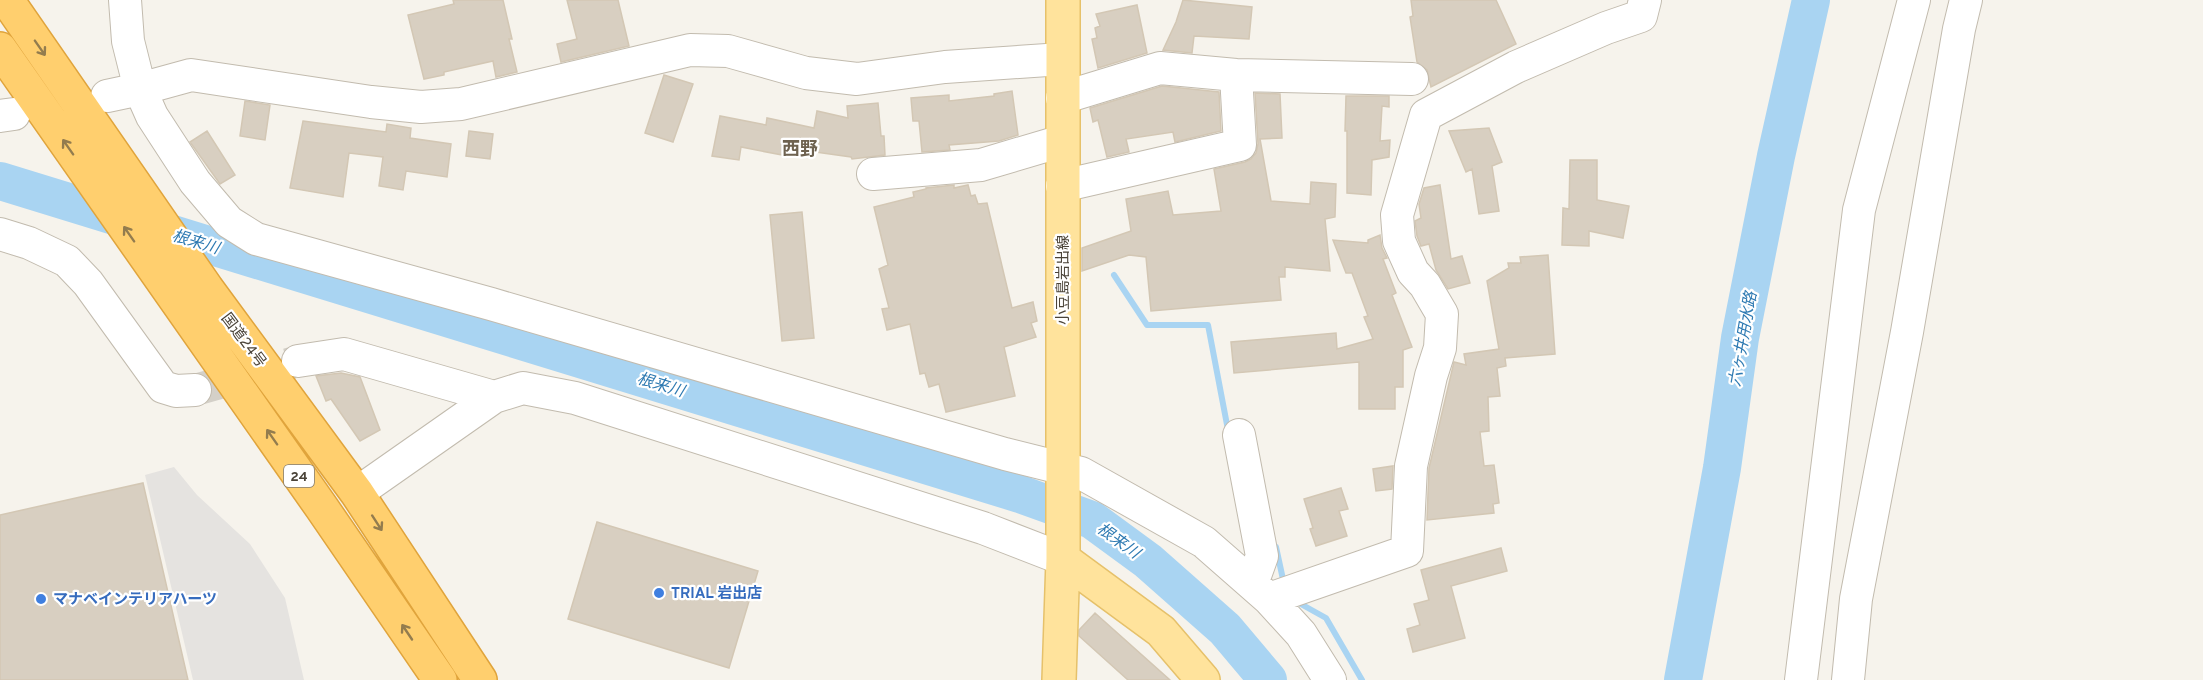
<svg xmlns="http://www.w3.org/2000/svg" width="2203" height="680" font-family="Overpass,'Noto Sans JP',sans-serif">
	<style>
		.parking { fill: #e5e3e0 }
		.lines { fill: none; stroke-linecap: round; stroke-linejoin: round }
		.stream { stroke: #a9d4f2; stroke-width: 6 }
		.river { stroke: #a9d4f2; stroke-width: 38 }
		.building { fill: #d8cfc1; stroke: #d3c7b4; stroke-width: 1.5 }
		.minor-tunnel { stroke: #d4d0c8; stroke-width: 32; stroke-dasharray: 32 16; stroke-linecap: butt }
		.minor-casing { stroke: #c2bbae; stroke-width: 34 }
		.major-casing { stroke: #e6c16a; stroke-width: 36 }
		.highway-casing { stroke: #e0a43c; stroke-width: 36 }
		.minor { stroke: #fff; stroke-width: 32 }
		.major { stroke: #ffe39c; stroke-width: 33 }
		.highway { stroke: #ffcf6e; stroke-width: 33 }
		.oneway { stroke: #937c4e }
		.shop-dot { fill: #3f7fe0; stroke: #fff; stroke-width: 2 }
		.labels { text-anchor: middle; stroke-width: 4.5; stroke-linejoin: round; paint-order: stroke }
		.shield { fill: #fff; stroke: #817c74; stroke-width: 1.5 }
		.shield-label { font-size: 14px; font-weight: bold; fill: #4b4439 }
		.street-label { font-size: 15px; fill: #4b4439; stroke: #fff }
		.shop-label { font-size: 15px; font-weight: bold; fill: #366cbe; stroke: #fff; text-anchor: start }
		.water-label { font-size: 16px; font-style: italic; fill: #2e7ab2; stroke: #fff }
		.quarter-label { font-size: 18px; font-weight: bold; fill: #6e6250; stroke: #fff }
	</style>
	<rect width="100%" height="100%" fill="#f6f3ec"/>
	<path class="parking" d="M 174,467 L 197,495 L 250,544 L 285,598 L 304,680 L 193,680 L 145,475 Z"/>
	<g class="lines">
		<path class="stream" d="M 1114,275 L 1147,325 L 1208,325 L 1228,430 L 1232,429
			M 1276,547 L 1284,584
			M 1296,599 L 1299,603 L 1326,618 L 1362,680"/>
		<path class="river" d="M 0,181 L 1020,494 L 1092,520 L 1148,561 L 1225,629 L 1268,680
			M 1683,680 L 1722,468 L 1740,338 L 1776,156 L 1811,0"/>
	</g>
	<path class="building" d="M 453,0 L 503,0 L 512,39 L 509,39 L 517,72 L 496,77 L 493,61 L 444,72 L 444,75 L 424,79 L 408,15 L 454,4 Z
		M 567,0 L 618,0 L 629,46 L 561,62 L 557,44 L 577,39 Z
		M 1183,0 L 1252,7 L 1249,39 L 1194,36 L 1192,53 L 1163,50 L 1176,22 Z
		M 1411,0 L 1496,0 L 1516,44 L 1431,87 L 1427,70 L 1417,62 L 1410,17 L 1413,16 Z
		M 1137,5 L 1147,53 L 1098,68 L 1092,39 L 1097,38 L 1095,28 L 1100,26 L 1096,14 Z
		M 664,75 L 693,84 L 673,142 L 645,133 Z
		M 1162,86 L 1219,92 L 1221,131 L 1175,142 L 1173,132 L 1126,139 L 1129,152 L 1107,157 L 1098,120 L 1093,122 L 1090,108 Z
		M 1012,91 L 1018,135 L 999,141 L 949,145 L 950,150 L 922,152 L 919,121 L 913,121 L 911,98 L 949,95 L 949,101 L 994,96 L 994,94 Z
		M 1255,93 L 1280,94 L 1282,138 L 1260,139 L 1271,201 L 1310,204 L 1311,182 L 1336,184 L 1335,217 L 1325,219 L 1330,271 L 1285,267 L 1285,277 L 1279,277 L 1281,300 L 1151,311 L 1146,257 L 1129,255 L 1082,271 L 1082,248 L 1131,231 L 1126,199 L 1168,191 L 1173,215 L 1221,211 L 1214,169 L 1245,162 L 1251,159 L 1256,153 L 1258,144 Z
		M 1346,96 L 1389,96 L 1389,107 L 1382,106 L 1380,141 L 1390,140 L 1389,157 L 1372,160 L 1371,195 L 1347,193 L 1347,131 L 1345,131 Z
		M 245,101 L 270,105 L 265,140 L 240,136 Z
		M 878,103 L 881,136 L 884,136 L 885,155 L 852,159 L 851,157 L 794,149 L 792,157 L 741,147 L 739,160 L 712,156 L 720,116 L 766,125 L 767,118 L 814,128 L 817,111 L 848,118 L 847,106 Z
		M 303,121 L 386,132 L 387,124 L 411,128 L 410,138 L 451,144 L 447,177 L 406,171 L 403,190 L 379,186 L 383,157 L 349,153 L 343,197 L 290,188 Z
		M 1489,128 L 1502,162 L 1492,166 L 1499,211 L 1479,214 L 1472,169 L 1466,172 L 1449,131 Z
		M 207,131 L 235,175 L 220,184 L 190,142 Z
		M 469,131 L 493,134 L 490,159 L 466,156 Z
		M 1570,160 L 1597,160 L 1597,200 L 1629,206 L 1623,238 L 1589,231 L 1589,246 L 1562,245 L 1563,208 L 1569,209 Z
		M 954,185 L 954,188 L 968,185 L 971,196 L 975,195 L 978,204 L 987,203 L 1012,308 L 1033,302 L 1037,321 L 1031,323 L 1036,337 L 1004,347 L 1015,396 L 946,412 L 939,384 L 929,387 L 925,373 L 920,374 L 910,324 L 887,330 L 882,309 L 889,308 L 879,269 L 888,265 L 874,207 L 914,197 L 913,192 L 926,189 L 926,188 Z
		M 1440,185 L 1451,259 L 1462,256 L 1470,283 L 1448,289 L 1436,270 L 1429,244 L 1421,246 L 1417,236 L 1415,221 L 1421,218 L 1419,204 L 1424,188 Z
		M 802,212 L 814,338 L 782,341 L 770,215 Z
		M 1380,235 L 1382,248 L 1387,258 L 1383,259 L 1396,293 L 1392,295 L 1412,347 L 1403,350 L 1403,387 L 1395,387 L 1395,409 L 1359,409 L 1359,362 L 1234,373 L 1231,342 L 1336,333 L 1337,349 L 1373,339 L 1364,317 L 1368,316 L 1352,273 L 1346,273 L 1333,240 L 1368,243 L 1368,240 Z
		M 1548,255 L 1555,354 L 1505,358 L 1506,366 L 1497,368 L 1500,396 L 1488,397 L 1489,431 L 1480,432 L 1484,466 L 1494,465 L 1499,503 L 1493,504 L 1494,513 L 1427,520 L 1429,468 L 1454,362 L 1466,365 L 1464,354 L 1499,349 L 1487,281 L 1509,268 L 1508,263 L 1521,263 L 1520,257 Z
		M 341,373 L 360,377 L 380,430 L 360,441 L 331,399 L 326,401 L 316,376 Z
		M 1393,466 L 1392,489 L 1376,491 L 1373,469 Z
		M 143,483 L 188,680 L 0,680 L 0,515 Z
		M 1341,488 L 1348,509 L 1339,511 L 1347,536 L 1316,546 L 1310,529 L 1313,528 L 1304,499 Z
		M 597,522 L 758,571 L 729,668 L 568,619 Z
		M 1501,548 L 1507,571 L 1451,586 L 1465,638 L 1413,652 L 1407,629 L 1420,625 L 1414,604 L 1429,600 L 1421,570 Z
		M 1095,613 L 1170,680 L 1128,680 L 1079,636 L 1079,630 Z"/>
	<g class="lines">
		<path class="minor-tunnel" d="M 195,390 L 292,363"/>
		<g class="minor-casing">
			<path id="minor" d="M 125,0 L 128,41 L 140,89 L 152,116 L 195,182 L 229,222 L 256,239 L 491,304 L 1005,454 L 1081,473 L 1204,542 L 1269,599 L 1301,634 L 1330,680
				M 107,96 L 140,89 L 191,75 L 371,102 L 421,107 L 461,104 L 690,50 L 728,51 L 806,73 L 857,79 L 945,67 L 1062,59
				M 1062,98 L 1160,68 L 1236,75 L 1412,79
				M 0,116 L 14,114
				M 873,174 L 981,165 L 1062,141
				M 1062,186 L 1240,145 L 1236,75
				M 0,234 L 29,243 L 67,261 L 88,283 L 163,387 L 176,391 L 195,390
				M 298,361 L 344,354 L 494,397
				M 1239,435 L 1262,556 L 1252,584
				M 357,493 L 494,397 L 523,388 L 575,398 L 983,528 L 1063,559
				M 1269,599 L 1407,551 L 1411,466 L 1431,376 L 1440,348 L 1442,314 L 1425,285 L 1413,272 L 1399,241 L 1397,215 L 1426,115 L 1516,67 L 1606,28 L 1641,16 L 1645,0
				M 1801,680 L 1859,210 L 1914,0
				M 1848,680 L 1856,599 L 1907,332 L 1959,29 L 1966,0"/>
		</g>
		<g class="major-casing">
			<path id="major" d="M 1063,559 L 1161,631 L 1203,680
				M 1059,680 L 1063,559 L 1063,0"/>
		</g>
		<g class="highway-casing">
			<path id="highway" d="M 7,0 L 207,289 L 357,493 L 480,680
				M 0,49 L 322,508 L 440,680"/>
		</g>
		<use href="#minor" class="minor"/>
		<use href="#major" class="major"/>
		<use href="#highway" class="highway"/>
	</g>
	<defs><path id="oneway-shaft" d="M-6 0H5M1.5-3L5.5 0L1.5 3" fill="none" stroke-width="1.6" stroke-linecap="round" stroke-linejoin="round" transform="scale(1.5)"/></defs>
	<g class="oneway">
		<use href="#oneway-shaft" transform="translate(40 48) rotate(55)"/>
		<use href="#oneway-shaft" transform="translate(68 147) rotate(-125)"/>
		<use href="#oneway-shaft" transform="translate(129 234) rotate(-125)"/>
		<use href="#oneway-shaft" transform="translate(272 437) rotate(-125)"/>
		<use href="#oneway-shaft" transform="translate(377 523) rotate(57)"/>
		<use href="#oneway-shaft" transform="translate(407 632) rotate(-124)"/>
	</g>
	<g class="shop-dot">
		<circle cx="659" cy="593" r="6"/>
		<circle cx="41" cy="599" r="6"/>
	</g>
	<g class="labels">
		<rect class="shield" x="284" y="465" width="30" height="22" rx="4.5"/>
		<g class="shield-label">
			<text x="299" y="481">24</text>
		</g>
		<g class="street-label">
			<text transform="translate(1063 280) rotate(-90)" y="5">小豆島岩出線</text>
			<text transform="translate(244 340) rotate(53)" y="5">国道24号</text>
		</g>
		<g class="shop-label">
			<text x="671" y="598">TRIAL 岩出店</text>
			<text x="53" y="604">マナベインテリアハーツ</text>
		</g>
		<g class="water-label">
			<text transform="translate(196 241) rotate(17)" y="6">根来川</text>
			<text transform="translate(1742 339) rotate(-80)" y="6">六ヶ井用水路</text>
			<text transform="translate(661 384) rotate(17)" y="6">根来川</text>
			<text transform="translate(1119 540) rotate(36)" y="6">根来川</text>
		</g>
		<g class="quarter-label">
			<text x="800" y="155">西野</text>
		</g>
	</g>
</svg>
